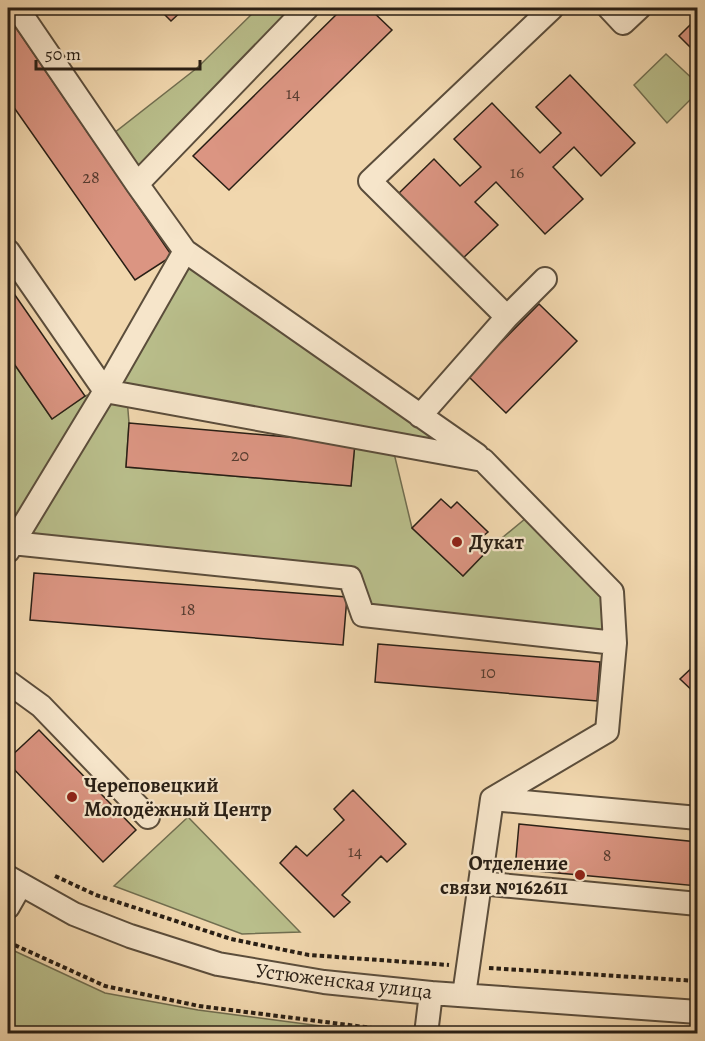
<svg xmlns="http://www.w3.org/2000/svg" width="705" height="1041" font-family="Alegreya,serif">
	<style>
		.green { fill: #b9be8b; stroke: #716e50; stroke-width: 1.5 }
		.building { fill: #db9582; stroke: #291f15; stroke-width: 1.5 }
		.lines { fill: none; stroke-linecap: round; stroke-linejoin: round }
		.minor-casing { stroke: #5b4d3b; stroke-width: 26 }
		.path { stroke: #291f15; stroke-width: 4; stroke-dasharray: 4.5 3; stroke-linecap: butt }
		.minor { stroke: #f6e5ca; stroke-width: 22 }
		.poi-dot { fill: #8f2418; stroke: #f6e5ca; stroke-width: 2 }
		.labels { text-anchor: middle; stroke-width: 4.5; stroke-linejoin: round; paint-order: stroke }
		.number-label { font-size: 18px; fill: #563c30 }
		.poi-label { font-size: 21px; font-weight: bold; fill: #291f15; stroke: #f6e5ca; text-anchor: start }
		.street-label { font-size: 21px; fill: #291f15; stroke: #f6e5ca }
	</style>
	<rect width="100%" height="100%" fill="#f1d7ae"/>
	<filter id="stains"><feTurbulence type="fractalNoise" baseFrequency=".00333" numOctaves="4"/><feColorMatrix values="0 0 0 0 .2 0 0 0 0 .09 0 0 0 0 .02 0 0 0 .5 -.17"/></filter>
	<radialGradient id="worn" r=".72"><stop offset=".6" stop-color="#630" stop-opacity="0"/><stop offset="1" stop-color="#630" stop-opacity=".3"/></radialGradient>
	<path class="green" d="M 258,8 L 303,8 L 137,178 L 109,137 L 197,68 Z
		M 666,54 L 698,84 L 697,93 L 667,123 L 634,85 Z
		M 186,257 L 464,451 L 110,388 Z
		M 8,355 L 52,419 L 85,396 L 100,391 L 127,398 L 129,423 L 126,467 L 351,486 L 355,443 L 393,449 L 412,528 L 463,576 L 491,547 L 531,514 L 609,593 L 611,639 L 366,612 L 352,574 L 8,545 Z
		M 188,817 L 300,932 L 242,934 L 114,886 Z
		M 8,948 L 105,993 L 198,1010 L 374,1033 L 8,1033 Z"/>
	<path class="building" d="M 158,8 L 185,8 L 171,21 Z
		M 343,8 L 369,8 L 392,30 L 229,190 L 193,156 Z
		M 8,16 L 172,256 L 135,280 L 8,99 Z
		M 698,17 L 698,55 L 679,36 Z
		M 570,75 L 635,143 L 601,176 L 574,147 L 553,167 L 583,199 L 545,234 L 496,182 L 475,202 L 498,225 L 460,261 L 397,195 L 434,159 L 460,186 L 481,167 L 454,139 L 492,103 L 540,153 L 561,133 L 536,107 Z
		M 8,285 L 85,396 L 52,419 L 8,355 Z
		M 539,304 L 577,341 L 506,413 L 468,376 Z
		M 129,423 L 355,443 L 351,486 L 126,467 Z
		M 441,499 L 451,508 L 457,502 L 488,532 L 482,537 L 491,547 L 463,576 L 412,528 Z
		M 34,573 L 347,597 L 343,645 L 30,620 Z
		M 378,644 L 600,662 L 597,701 L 375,682 Z
		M 698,662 L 698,696 L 680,679 Z
		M 39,730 L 136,830 L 103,862 L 8,763 L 8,759 Z
		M 353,790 L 406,844 L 387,862 L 381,856 L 342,895 L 350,902 L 334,917 L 280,863 L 296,846 L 307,856 L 344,820 L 334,809 Z
		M 519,824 L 698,842 L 698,886 L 515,869 Z"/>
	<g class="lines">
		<g class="minor-casing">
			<path id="minor" d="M 17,8 L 137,184 L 185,251
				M 609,8 L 623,23 L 639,8
				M 137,184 L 307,8
				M 8,251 L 105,391 L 483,460 L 612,592 L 615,643
				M 507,317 L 545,279
				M 420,416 L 507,317 L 370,181 L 552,8
				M 12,543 L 350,578 L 363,615 L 615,643 L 607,731 L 492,799 L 464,995
				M 8,551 L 105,391 L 185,251 L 477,455
				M 8,682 L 41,706 L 148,817
				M 492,799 L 698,818
				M 8,877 L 74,914 L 130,936 L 218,964 L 324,982 L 431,993 L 698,1012
				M 480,883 L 698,904
				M 8,907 L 20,886
				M 426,1034 L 431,993"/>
		</g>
		<path class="path" d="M 55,876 L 96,895 L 231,939 L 309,955 L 449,965
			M 8,942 L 105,986 L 199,1006 L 404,1032
			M 489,968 L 698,981"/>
		<use href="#minor" class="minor"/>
	</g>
	<g class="poi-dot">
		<circle cx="457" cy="542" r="6"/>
		<circle cx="72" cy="797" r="6"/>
		<circle cx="580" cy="875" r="6"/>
	</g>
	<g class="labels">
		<g class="number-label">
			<text x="293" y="99">14</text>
			<text x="517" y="178">16</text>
			<text x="91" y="183">28</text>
			<text x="240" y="461">20</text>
			<text x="188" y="615">18</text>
			<text x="488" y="678">10</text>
			<text x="355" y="857">14</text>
			<text x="607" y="861">8</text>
		</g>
		<g class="poi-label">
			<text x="469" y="549">Дукат</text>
			<text x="84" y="792">Череповецкий<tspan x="84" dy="24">Молодёжный Центр</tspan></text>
			<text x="568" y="870" text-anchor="end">Отделение<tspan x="568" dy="24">связи №162611</tspan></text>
		</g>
		<g class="street-label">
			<text transform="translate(344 981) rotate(7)" y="7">Устюженская улица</text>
		</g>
	</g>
	<rect width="705" height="1041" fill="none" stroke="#f1d7ae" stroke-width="30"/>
	<rect x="9" y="9" width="687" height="1023" fill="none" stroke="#291f15" stroke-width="3"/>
	<rect x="15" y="15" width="675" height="1011" fill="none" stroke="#291f15" stroke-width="1.5"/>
	<path d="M36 60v9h164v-9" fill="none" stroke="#291f15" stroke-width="3"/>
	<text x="45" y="60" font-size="18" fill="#291f15" stroke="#f6e5ca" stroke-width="4.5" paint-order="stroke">50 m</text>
	<rect width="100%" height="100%" filter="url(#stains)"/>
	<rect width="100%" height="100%" fill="url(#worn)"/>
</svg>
